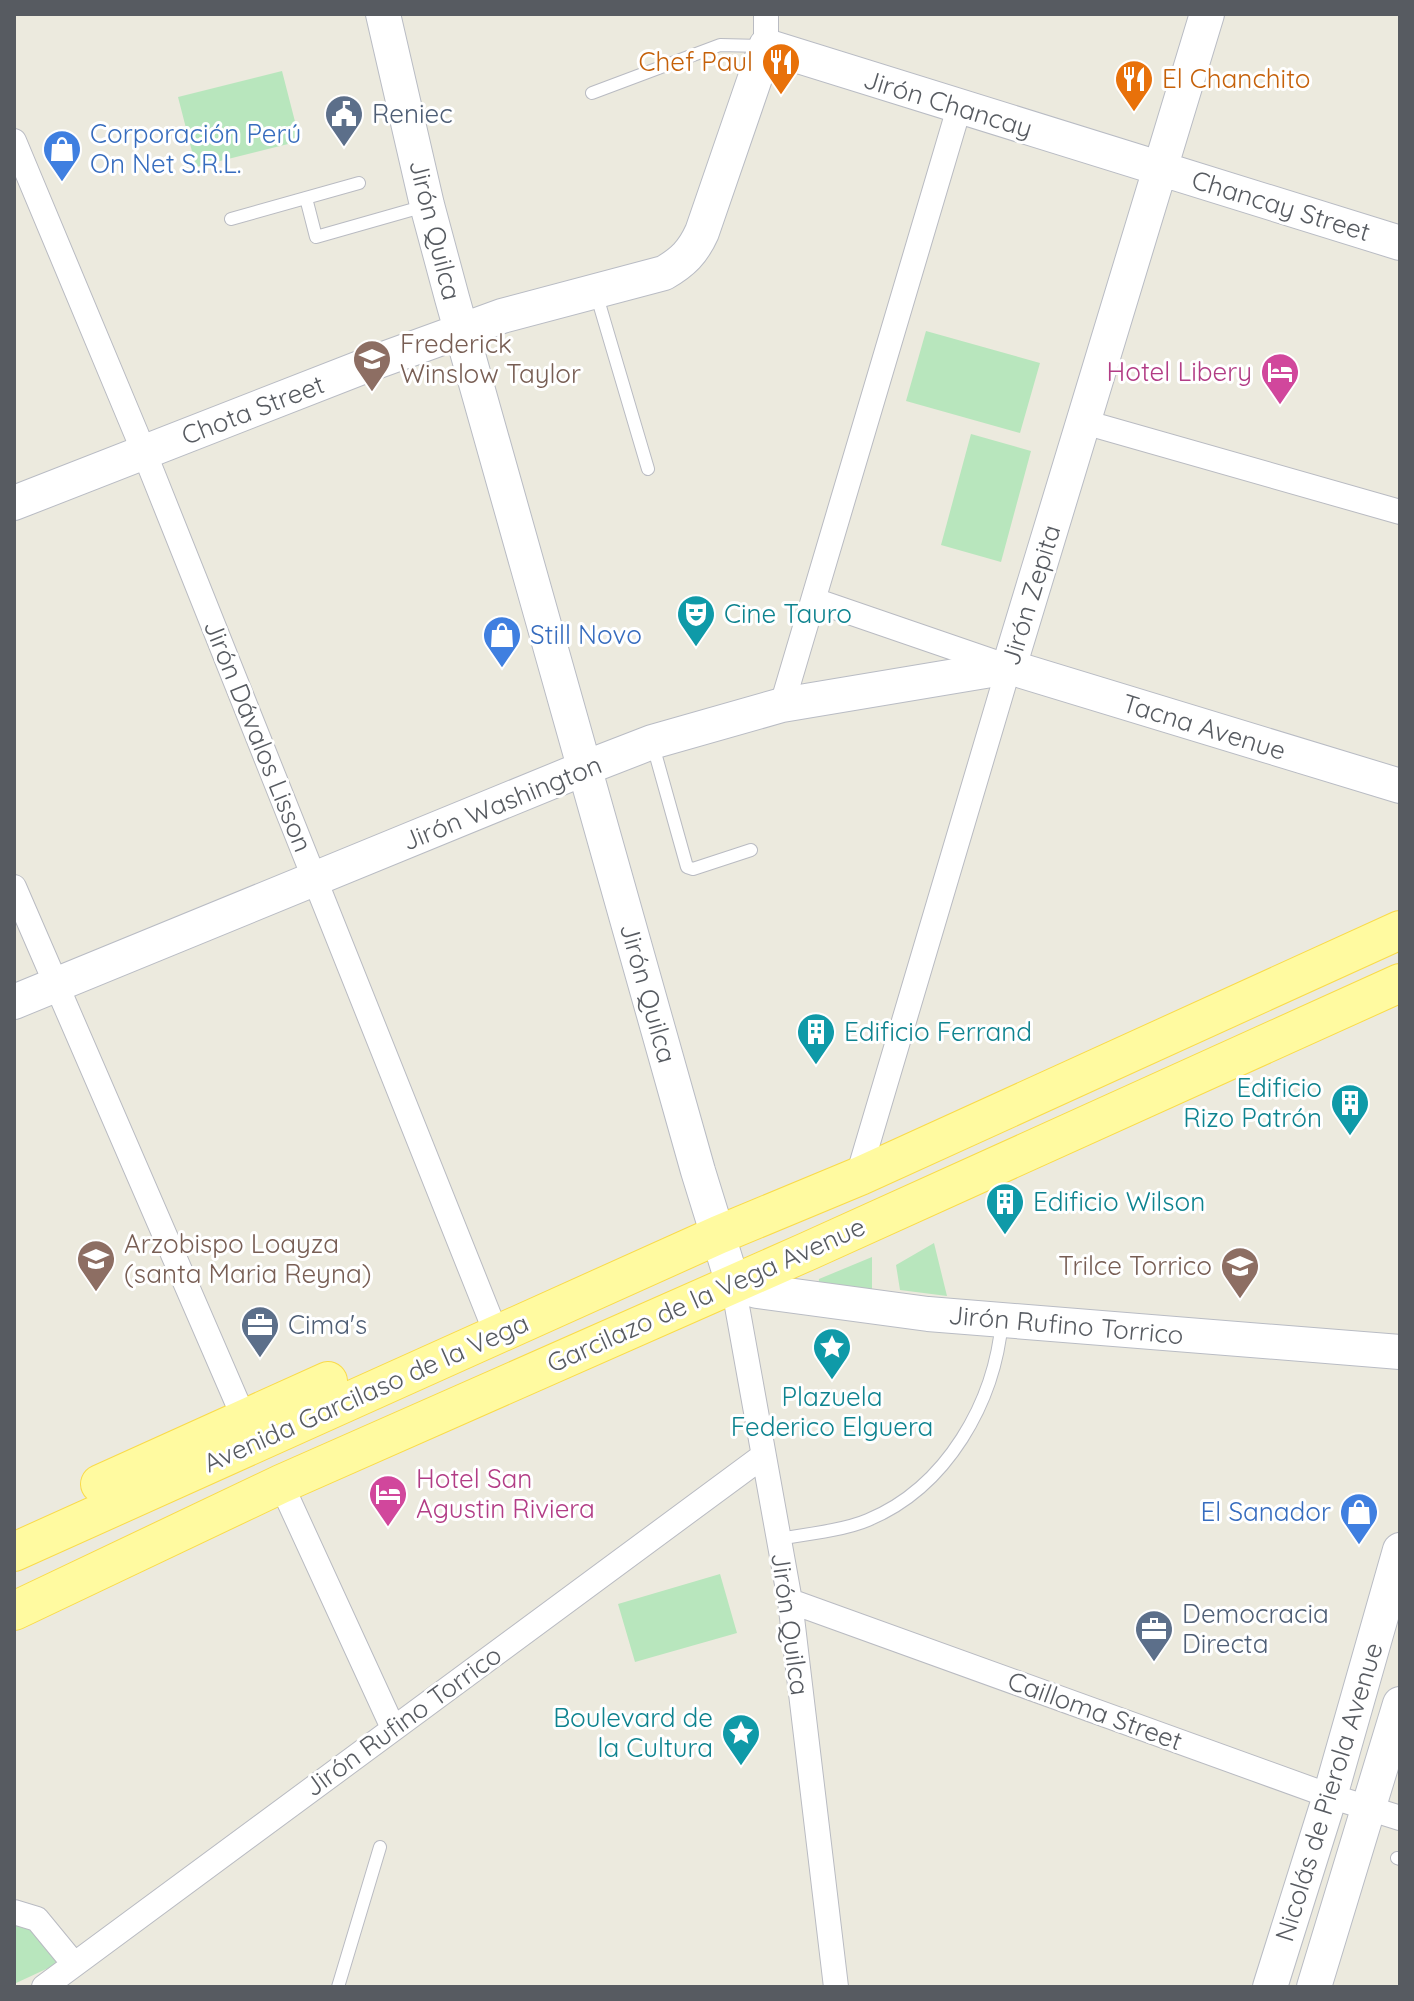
<svg xmlns="http://www.w3.org/2000/svg" width="1414" height="2001" font-family="Quicksand,sans-serif">
	<style>
		.green { fill: #b8e6bd }
		.lines { fill: none; stroke-linecap: round; stroke-linejoin: round }
		.lane-casing { stroke: #b9bbc2; stroke-width: 14 }
		.street-casing { stroke: #b9bbc2; stroke-width: 26 }
		.secondary-casing { stroke: #b9bcc4; stroke-width: 36 }
		.primary-casing { stroke: #fadb49; stroke-width: 40 }
		.lane { stroke: #fff; stroke-width: 12 }
		.street { stroke: #fff; stroke-width: 24 }
		.secondary { stroke: #fff; stroke-width: 34 }
		.primary { stroke: #fffaa0; stroke-width: 38 }
		.labels { text-anchor: middle; stroke-width: 6; stroke-linejoin: round; paint-order: stroke }
		.food-label { font-size: 26px; fill: #c56008; stroke: #fff; text-anchor: end }
		.street-label { font-size: 26px; fill: #575b61; stroke: #fff }
		.service-label { font-size: 26px; fill: #4e5e75; stroke: #fff; text-anchor: start }
		.shop-label { font-size: 26px; fill: #366cbe; stroke: #fff; text-anchor: start }
		.education-label { font-size: 26px; fill: #785e54; stroke: #fff; text-anchor: start }
		.hotel-label { font-size: 26px; fill: #b23c85; stroke: #fff; text-anchor: end }
		.culture-label { font-size: 26px; fill: #0d838f; stroke: #fff; text-anchor: start }
	</style>
	<rect width="100%" height="100%" fill="#eceade"/>
	<path class="green" d="M 282,71 L 300,141 L 196,167 L 178,97 Z
		M 926,331 L 1040,363 L 1020,433 L 906,401 Z
		M 971,434 L 1031,451 L 1001,562 L 941,545 Z
		M 934,1243 L 947,1296 L 900,1290 L 896,1265 Z
		M 872,1257 L 872,1296 L 818,1289 L 819,1279 Z
		M 720,1574 L 737,1633 L 635,1662 L 618,1604 Z
		M 14,1904 L 72,1957 L 14,1984 Z"/>
	<g class="lines">
		<g class="lane-casing">
			<path id="lane" d="M 592,93 L 720,45 L 762,46
				M 306,198 L 316,237 L 425,206
				M 231,219 L 359,183
				M 596,293 L 648,469
				M 652,742 L 687,867 L 693,869 L 751,850
				M 778,1539 C 803,1535 845,1530 868,1520 C 947,1487 995,1402 1002,1320
				M 1397,1858 L 1400,1859
				M 338,1987 L 380,1847"/>
		</g>
		<g class="street-casing">
			<path id="street" d="M 766,46 L 766,14
				M 14,141 L 144,452 L 496,1333
				M 1084,422 L 1400,512
				M 814,600 L 1009,667 L 858,1176
				M 782,705 L 959,108
				M 14,887 L 250,1432
				M 733,1284 L 790,1601 L 836,1987
				M 281,1484 L 393,1728
				M 790,1601 L 1330,1796 L 1400,1818
				M 14,1912 L 37,1919 L 74,1964
				M 44,1987 L 763,1456"/>
		</g>
		<g class="secondary-casing">
			<path id="secondary" d="M 383,14 L 427,205 L 452,298 L 698,1171 L 733,1284 L 757,1291 L 928,1314 L 1400,1352
				M 14,503 L 370,364 L 502,316 L 664,273 C 683,262 693,252 702,232 L 766,46 L 1400,243
				M 1009,667 L 1207,14
				M 14,1002 L 585,768 L 652,742 L 782,705 L 1009,667 L 1400,786
				M 1270,1987 L 1330,1796 L 1400,1550
				M 1314,1987 L 1400,1704"/>
		</g>
		<g class="primary-casing">
			<path id="primary" d="M 100,1484 L 328,1381
				M 14,1552 L 718,1235 L 860,1176 L 1400,930
				M 14,1611 L 281,1484 L 806,1252 L 1400,983"/>
		</g>
		<use href="#lane" class="lane"/>
		<use href="#street" class="street"/>
		<use href="#secondary" class="secondary"/>
		<use href="#primary" class="primary"/>
	</g>
	<defs>
		<g id="restaurant-pin" transform="scale(2)"><path d="M0 17L-7.5 6A9.5 9.5 0 1 1 7.5 6Z" fill="#e8710a" stroke="#fff"/><path d="M-5-6h1v4h1v-4h1v4h1v-4h1v5L-1.5 .5V6h-2V.5L-5-1ZM5-6V6H3V1.5H1.5Q1.5-4 5-6Z" fill="#fff"/></g>
		<g id="civic-pin" transform="scale(2)"><path d="M0 17L-7.5 6A9.5 9.5 0 1 1 7.5 6Z" fill="#5c6f8a" stroke="#fff"/><path d="M-.6-6.5H3V-4.5H.6V-3L4-1V1h2V6H-6V1h2V-1L-.6-3ZM-1.2 2.5V6h2.4V2.5Z" fill="#fff"/></g>
		<g id="shop-pin" transform="scale(2)"><path d="M0 17L-7.5 6A9.5 9.5 0 1 1 7.5 6Z" fill="#3f7fe0" stroke="#fff"/><path d="M-5-2.5h2.3a2.7 3.5 0 0 1 5.4 0H5L5.5 6h-11ZM-1.5-2.5h3a1.5 2.3 0 0 0-3 0Z" fill="#fff"/></g>
		<g id="school-pin" transform="scale(2)"><path d="M0 17L-7.5 6A9.5 9.5 0 1 1 7.5 6Z" fill="#8d6e63" stroke="#fff"/><path d="M0-5L7-2L0 1L-7-2ZM-4 1L0 2.5L4 1V4Q0 6-4 4Z" fill="#fff"/></g>
		<g id="hotel-pin" transform="scale(2)"><path d="M0 17L-7.5 6A9.5 9.5 0 1 1 7.5 6Z" fill="#d1479c" stroke="#fff"/><path d="M-6-4.5h1.5V1H6V5H4.5V3h-9V5H-6ZM-4 0a1.8 1.8 0 1 1 3.6 0ZM.5 0V-2.5h3Q6-2.5 6 0Z" fill="#fff"/></g>
		<g id="theatre-pin" transform="scale(2)"><path d="M0 17L-7.5 6A9.5 9.5 0 1 1 7.5 6Z" fill="#0f9aa8" stroke="#fff"/><path d="M-5-5.5Q0-4 5-5.5V0Q5 5 0 6Q-5 5-5 0ZM-3.3-2.5H-1v1.5H-3.3ZM1-2.5H3.3v1.5H1ZM-2.8 1Q0 5.5 2.8 1Z" fill="#fff"/></g>
		<g id="building-pin" transform="scale(2)"><path d="M0 17L-7.5 6A9.5 9.5 0 1 1 7.5 6Z" fill="#0f9aa8" stroke="#fff"/><path d="M-4-6H4V6H1V3H-1V6H-4ZM-2.5-4.3h1.7v1.8h-1.7ZM.8-4.3h1.7v1.8H.8ZM-2.5-1h1.7V.8h-1.7ZM.8-1h1.7V.8H.8Z" fill="#fff"/></g>
		<g id="office-pin" transform="scale(2)"><path d="M0 17L-7.5 6A9.5 9.5 0 1 1 7.5 6Z" fill="#5c6f8a" stroke="#fff"/><path d="M-6-3h4V-5.5h4V-3h4V5H-6ZM-1-4.5V-3h2v-1.5ZM-6 0V1H6V0Z" fill="#fff"/></g>
		<g id="sight-pin" transform="scale(2)"><path d="M0 17L-7.5 6A9.5 9.5 0 1 1 7.5 6Z" fill="#0f9aa8" stroke="#fff"/><path d="M0-6L1.8-2.2L6-1.7L2.9 1.2L3.7 5.4L0 3.3L-3.7 5.4L-2.9 1.2L-6-1.7L-1.8-2.2Z" fill="#fff"/></g>
	</defs>
	<g fill-rule="evenodd">
		<use href="#restaurant-pin" x="781" y="62"/>
		<use href="#restaurant-pin" x="1134" y="79"/>
		<use href="#civic-pin" x="344" y="114"/>
		<use href="#shop-pin" x="62" y="149"/>
		<use href="#school-pin" x="372" y="359"/>
		<use href="#hotel-pin" x="1280" y="372"/>
		<use href="#theatre-pin" x="696" y="614"/>
		<use href="#shop-pin" x="502" y="635"/>
		<use href="#building-pin" x="816" y="1032"/>
		<use href="#building-pin" x="1350" y="1103"/>
		<use href="#building-pin" x="1005" y="1202"/>
		<use href="#school-pin" x="96" y="1259"/>
		<use href="#school-pin" x="1240" y="1266"/>
		<use href="#office-pin" x="260" y="1325"/>
		<use href="#sight-pin" x="832" y="1347"/>
		<use href="#hotel-pin" x="388" y="1494"/>
		<use href="#shop-pin" x="1359" y="1512"/>
		<use href="#office-pin" x="1154" y="1629"/>
		<use href="#sight-pin" x="741" y="1733"/>
	</g>
	<g class="labels">
		<g class="food-label">
			<text x="753" y="71">Chef Paul</text>
			<text x="1162" y="88" text-anchor="start">El Chanchito</text>
		</g>
		<g class="street-label">
			<text transform="translate(948 104) rotate(17)" y="9">Jirón Chancay</text>
			<text transform="translate(1281 206) rotate(17)" y="9">Chancay Street</text>
			<text transform="translate(435 230) rotate(76)" y="9">Jirón Quilca</text>
			<text transform="translate(253 410) rotate(-21)" y="9">Chota Street</text>
			<text transform="translate(1031 595) rotate(-73)" y="9">Jirón Zepita</text>
			<text transform="translate(1204 727) rotate(17)" y="9">Tacna Avenue</text>
			<text transform="translate(258 736) rotate(68)" y="9">Jirón Dávalos Lisson</text>
			<text transform="translate(502 803) rotate(-22)" y="9">Jirón Washington</text>
			<text transform="translate(648 993) rotate(74)" y="9">Jirón Quilca</text>
			<text transform="translate(706 1295) rotate(-24)" y="9">Garcilazo de la Vega Avenue</text>
			<text transform="translate(1066 1325) rotate(5)" y="9">Jirón Rufino Torrico</text>
			<text transform="translate(366 1393) rotate(-24)" y="9">Avenida Garcilaso de la Vega</text>
			<text transform="translate(790 1624) rotate(82)" y="9">Jirón Quilca</text>
			<text transform="translate(1095 1711) rotate(20)" y="9">Cailloma Street</text>
			<text transform="translate(403 1721) rotate(-36)" y="9">Jirón Rufino Torrico</text>
			<text transform="translate(1329 1792) rotate(-73)" y="9">Nicolás de Pierola Avenue</text>
		</g>
		<g class="service-label">
			<text x="372" y="123">Reniec</text>
			<text x="288" y="1334">Cima's</text>
			<text x="1182" y="1623">Democracia<tspan x="1182" dy="30">Directa</tspan></text>
		</g>
		<g class="shop-label">
			<text x="90" y="143">Corporación Perú<tspan x="90" dy="30">On Net S.R.L.</tspan></text>
			<text x="530" y="644">Still Novo</text>
			<text x="1331" y="1521" text-anchor="end">El Sanador</text>
		</g>
		<g class="education-label">
			<text x="400" y="353">Frederick<tspan x="400" dy="30">Winslow Taylor</tspan></text>
			<text x="124" y="1253">Arzobispo Loayza<tspan x="124" dy="30">(santa Maria Reyna)</tspan></text>
			<text x="1212" y="1275" text-anchor="end">Trilce Torrico</text>
		</g>
		<g class="hotel-label">
			<text x="1252" y="381">Hotel Libery</text>
			<text x="416" y="1488" text-anchor="start">Hotel San<tspan x="416" dy="30">Agustin Riviera</tspan></text>
		</g>
		<g class="culture-label">
			<text x="724" y="623">Cine Tauro</text>
			<text x="844" y="1041">Edificio Ferrand</text>
			<text x="1322" y="1097" text-anchor="end">Edificio<tspan x="1322" dy="30">Rizo Patrón</tspan></text>
			<text x="1033" y="1211">Edificio Wilson</text>
			<text x="832" y="1406" text-anchor="middle">Plazuela<tspan x="832" dy="30">Federico Elguera</tspan></text>
			<text x="713" y="1727" text-anchor="end">Boulevard de<tspan x="713" dy="30">la Cultura</tspan></text>
		</g>
	</g>
	<rect width="1414" height="2001" fill="none" stroke="#575b61" stroke-width="32"/>
</svg>
